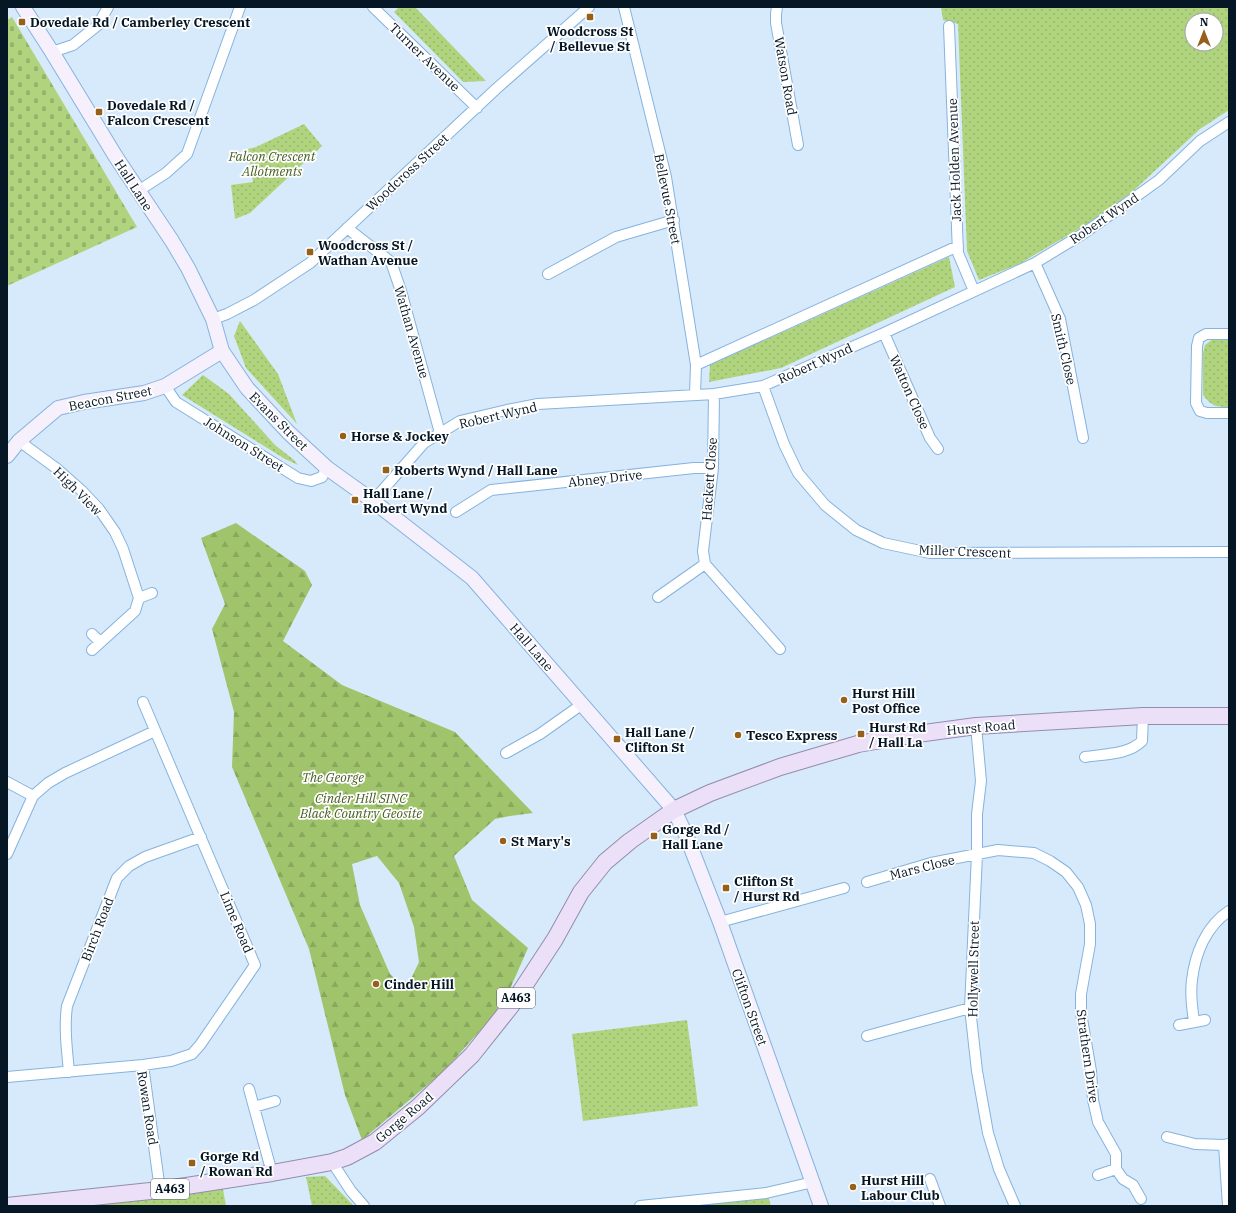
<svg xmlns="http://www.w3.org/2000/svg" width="1236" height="1213" font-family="'IBM Plex Serif',serif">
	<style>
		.green { fill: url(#green-dots); fill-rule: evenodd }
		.forest { fill: url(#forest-firs); fill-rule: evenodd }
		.cemetery { fill: url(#cemetery-stones) }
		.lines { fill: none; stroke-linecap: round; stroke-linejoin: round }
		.street-casing { stroke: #85b3dd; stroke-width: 12 }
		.secondary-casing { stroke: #85b3dd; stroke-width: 16 }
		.primary-casing { stroke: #938cac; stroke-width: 18 }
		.street { stroke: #fff; stroke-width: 10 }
		.secondary { stroke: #f6effc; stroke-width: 14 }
		.primary { stroke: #ece0f9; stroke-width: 16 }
		.poi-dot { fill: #97601a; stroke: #fff; stroke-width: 1.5 }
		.labels { text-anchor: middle; stroke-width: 3.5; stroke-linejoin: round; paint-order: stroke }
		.shield { fill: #fff; stroke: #505c66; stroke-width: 1 }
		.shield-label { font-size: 12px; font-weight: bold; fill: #051625 }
		.poi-label { font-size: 13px; font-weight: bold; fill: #051625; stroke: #fff; text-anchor: start }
		.street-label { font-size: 13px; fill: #051625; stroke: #fff }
		.park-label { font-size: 13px; font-style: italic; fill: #465d1f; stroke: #fff }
	</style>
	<defs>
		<pattern id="green-dots" width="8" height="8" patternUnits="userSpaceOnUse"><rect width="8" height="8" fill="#b0d47d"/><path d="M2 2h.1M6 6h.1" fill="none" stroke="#96b56c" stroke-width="1.8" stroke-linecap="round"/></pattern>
		<pattern id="forest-firs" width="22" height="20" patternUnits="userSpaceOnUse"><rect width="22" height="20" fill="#a0c46b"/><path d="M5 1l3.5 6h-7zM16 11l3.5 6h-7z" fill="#88a85d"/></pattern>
		<pattern id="cemetery-stones" width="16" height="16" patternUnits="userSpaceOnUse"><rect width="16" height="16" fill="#b0d47d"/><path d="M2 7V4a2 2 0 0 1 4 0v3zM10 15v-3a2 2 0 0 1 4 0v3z" fill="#96b56c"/></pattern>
	</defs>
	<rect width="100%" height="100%" fill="#d7eafc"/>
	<path class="green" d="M 399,7 L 415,7 L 486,81 L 463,82 L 394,12 Z
		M 941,7 L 1229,7 L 1229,110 L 1200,129 L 1132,192 L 1087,224 L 1019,264 L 979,280 L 967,251 L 958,24 L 943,20 ZM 1192,20 L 1216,20 L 1216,44 L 1192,44 Z
		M 304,124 L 322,146 L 250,213 L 235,219 L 231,185 L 253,182 L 248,149 L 256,147 Z
		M 949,257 L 955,287 L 781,368 L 709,382 L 710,365 Z
		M 240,321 L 278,374 L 297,424 L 246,368 L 234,336 Z
		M 1213,339 L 1229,339 L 1229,407 C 1215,407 1212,406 1203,395 L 1203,353 L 1205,345 Z
		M 203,375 L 229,394 L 275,445 L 294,460 L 298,465 L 285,459 L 182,395 Z
		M 687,1020 L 692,1057 L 698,1106 L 583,1121 L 572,1034 Z
		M 325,1176 L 354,1206 L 312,1206 L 306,1177 Z
		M 223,1189 L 226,1206 L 92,1206 Z
		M 768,1196 L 771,1206 L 686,1206 Z"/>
	<path class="forest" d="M 236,523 L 305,571 L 312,585 L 283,641 L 342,685 L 455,732 L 533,813 L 510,816 L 495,819 L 454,856 L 472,900 L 528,948 L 503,1005 L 444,1071 L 362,1140 L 345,1095 L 309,949 L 232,767 L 234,712 L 212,629 L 225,604 L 201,538 ZM 377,856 L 399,883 L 414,927 L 419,962 L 410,981 L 398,982 L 390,974 L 360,905 L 352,864 Z"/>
	<path class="cemetery" d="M 12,17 L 137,227 L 7,286 L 7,20 Z"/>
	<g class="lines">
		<g class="street-casing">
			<path id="street" d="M 373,7 L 477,108
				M 624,7 L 666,177 L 696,365 L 695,394
				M 777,7 L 776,14 L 776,23 L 798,145
				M 949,26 L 958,253 L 974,291
				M 52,52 L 73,45 L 98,25 L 108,7
				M 138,191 L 166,173 L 187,154 L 240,7
				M 347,228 L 391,262 L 401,291 L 440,433
				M 1035,263 L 1060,319 L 1083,438
				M 548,274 L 616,237 L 674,220
				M 213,319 L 227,314 L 254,300 L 310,263 L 496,89 L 589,7
				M 884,333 L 930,438 L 938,449
				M 1229,334 L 1206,334 L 1199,338 L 1197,346 L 1196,403 L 1200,411 L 1207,413 L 1229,413
				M 696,365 L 958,246
				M 165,386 L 176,402 L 298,478 L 311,481 L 322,477 L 327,468
				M 763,386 L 784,444 L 798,473 L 825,505 L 856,530 L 883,543 L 930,553 L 1229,552
				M 714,394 L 713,468 L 703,551 L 705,564 L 780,649
				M 19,441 L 56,468 L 82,491 L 99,509 L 115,532 L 123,549 L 139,598 L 135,611 L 92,650
				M 373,501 L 424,443 L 460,421 L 507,410 L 538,404 L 714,394 L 763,386 L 884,333 L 1035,263 L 1081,235 L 1120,208 L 1159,180 L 1200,141 L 1229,122
				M 456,512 L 491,490 L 694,468 L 713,468
				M 658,597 L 705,564
				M 139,598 L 152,593
				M 92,634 L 100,642
				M 976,726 L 981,781 L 977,814 L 977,854 L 970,1008 L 977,1071 L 988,1133 L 999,1169 L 1015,1206
				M 506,753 L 540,734 L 581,705
				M 1085,757 C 1104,754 1128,755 1142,741 L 1143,716
				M 7,782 L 33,796
				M 7,854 L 33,796 L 48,783 L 65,773 L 155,731
				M 867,882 L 931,863 L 998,850 L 1034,853 L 1050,861 L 1066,872 L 1078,887 L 1086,905 L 1090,924 L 1090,944 L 1081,994 L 1081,1013 L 1091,1071 L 1093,1100 L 1098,1122 L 1116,1154 L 1116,1169 L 1123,1179 L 1133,1185 L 1141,1199
				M 720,922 L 844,888
				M 1194,1021 C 1192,1008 1190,994 1192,980 C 1195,954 1206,926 1229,911
				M 1179,1025 L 1205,1020
				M 867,1036 L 970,1008
				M 143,1065 L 160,1190
				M 69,1072 C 67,1050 64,1028 67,1006 L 117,878 L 129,866 L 145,857 L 201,837
				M 7,1077 L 143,1065 L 171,1061 L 192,1054 L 200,1045 L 255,965 L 143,702
				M 249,1089 L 272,1173
				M 254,1107 L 275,1101
				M 1167,1137 L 1195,1144 L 1224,1145 L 1229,1144
				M 1224,1145 L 1228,1206
				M 332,1162 L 351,1191 L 364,1206
				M 1098,1175 L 1116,1169
				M 930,1179 L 940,1206
				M 640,1206 L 766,1193 L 813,1182"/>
		</g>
		<g class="secondary-casing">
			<path id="secondary" d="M 23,7 L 52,52 L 116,157 L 172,241 L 188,268 L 213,319 L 222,351 L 247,388 L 288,432 L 327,468 L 373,501 L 472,578 L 674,810 L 686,835 L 720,922 L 821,1206
				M 7,456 L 19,441 L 58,408 L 84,402 L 144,393 L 165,386 L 222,351"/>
		</g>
		<g class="primary-casing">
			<path id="primary" d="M 7,1206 L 160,1190 L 272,1173 L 332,1162 L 347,1157 L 362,1149 L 375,1142 L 418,1107 L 472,1055 L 511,1006 L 555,939 L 581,892 L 605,862 L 630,841 L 674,810 L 710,793 L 780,767 L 858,744 L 917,734 L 976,726 L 1143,716 L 1229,716"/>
		</g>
		<use href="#street" class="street"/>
		<use href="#secondary" class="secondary"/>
		<use href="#primary" class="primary"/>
	</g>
	<g class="poi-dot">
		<rect x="586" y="13" width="8" height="8" rx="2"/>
		<rect x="18" y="18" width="8" height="8" rx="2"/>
		<rect x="95" y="108" width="8" height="8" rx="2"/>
		<rect x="306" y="248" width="8" height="8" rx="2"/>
		<circle cx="343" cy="436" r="4"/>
		<rect x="382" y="466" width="8" height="8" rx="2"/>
		<rect x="351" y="496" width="8" height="8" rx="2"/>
		<circle cx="844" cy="700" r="4"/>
		<rect x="857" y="730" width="8" height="8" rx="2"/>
		<circle cx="738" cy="735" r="4"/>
		<rect x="613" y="735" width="8" height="8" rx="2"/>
		<rect x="650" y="832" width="8" height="8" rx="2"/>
		<circle cx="503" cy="841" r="4"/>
		<rect x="722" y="884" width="8" height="8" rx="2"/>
		<circle cx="376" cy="984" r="4"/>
		<rect x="188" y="1159" width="8" height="8" rx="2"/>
		<circle cx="853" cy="1187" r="4"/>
	</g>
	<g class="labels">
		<g class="shield">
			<rect x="497" y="988" width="38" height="20" rx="3"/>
			<rect x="151" y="1179" width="38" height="20" rx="3"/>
		</g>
		<g class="shield-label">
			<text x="516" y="1002">A463</text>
			<text x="170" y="1193">A463</text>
		</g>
		<g class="poi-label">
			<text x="30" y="27">Dovedale Rd / Camberley Crescent</text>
			<text x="590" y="36" text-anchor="middle">Woodcross St<tspan x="590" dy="15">/ Bellevue St</tspan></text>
			<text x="107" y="110">Dovedale Rd /<tspan x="107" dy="15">Falcon Crescent</tspan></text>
			<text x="318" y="250">Woodcross St /<tspan x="318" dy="15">Wathan Avenue</tspan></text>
			<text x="351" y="441">Horse &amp; Jockey</text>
			<text x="394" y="475">Roberts Wynd / Hall Lane</text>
			<text x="363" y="498">Hall Lane /<tspan x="363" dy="15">Robert Wynd</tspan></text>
			<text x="852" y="698">Hurst Hill<tspan x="852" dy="15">Post Office</tspan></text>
			<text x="869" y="732">Hurst Rd<tspan x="869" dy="15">/ Hall La</tspan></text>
			<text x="625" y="737">Hall Lane /<tspan x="625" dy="15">Clifton St</tspan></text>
			<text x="746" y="740">Tesco Express</text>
			<text x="662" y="834">Gorge Rd /<tspan x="662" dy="15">Hall Lane</tspan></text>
			<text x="511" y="846">St Mary's</text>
			<text x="734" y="886">Clifton St<tspan x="734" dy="15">/ Hurst Rd</tspan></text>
			<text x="384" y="989">Cinder Hill</text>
			<text x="200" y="1161">Gorge Rd<tspan x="200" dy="15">/ Rowan Rd</tspan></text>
			<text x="861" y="1185">Hurst Hill<tspan x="861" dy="15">Labour Club</tspan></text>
		</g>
		<g class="street-label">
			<text transform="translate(425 57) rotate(44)" y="5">Turner Avenue</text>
			<text transform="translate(786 76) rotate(80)" y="5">Watson Road</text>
			<text transform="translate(954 160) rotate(-92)" y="5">Jack Holden Avenue</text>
			<text transform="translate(407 172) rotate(-43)" y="5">Woodcross Street</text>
			<text transform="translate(134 185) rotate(57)" y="5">Hall Lane</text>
			<text transform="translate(668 199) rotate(79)" y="5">Bellevue Street</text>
			<text transform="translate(1104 218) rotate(-34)" y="5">Robert Wynd</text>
			<text transform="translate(412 332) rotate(74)" y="5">Wathan Avenue</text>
			<text transform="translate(1064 349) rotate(77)" y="5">Smith Close</text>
			<text transform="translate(815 363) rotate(-24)" y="5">Robert Wynd</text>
			<text transform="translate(910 392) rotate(66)" y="5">Watton Close</text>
			<text transform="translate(110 398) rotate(-11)" y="5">Beacon Street</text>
			<text transform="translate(498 415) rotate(-13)" y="5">Robert Wynd</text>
			<text transform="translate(279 421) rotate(45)" y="5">Evans Street</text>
			<text transform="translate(244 444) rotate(32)" y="5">Johnson Street</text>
			<text transform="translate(605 478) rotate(-6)" y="5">Abney Drive</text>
			<text transform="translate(709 479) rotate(-86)" y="5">Hackett Close</text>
			<text transform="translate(78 491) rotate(45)" y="5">High View</text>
			<text transform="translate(965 551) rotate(2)" y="5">Miller Crescent</text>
			<text transform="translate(532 647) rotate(49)" y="5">Hall Lane</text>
			<text transform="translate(981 727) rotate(-5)" y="5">Hurst Road</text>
			<text transform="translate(922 867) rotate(-14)" y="5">Mars Close</text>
			<text transform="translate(237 922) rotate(67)" y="5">Lime Road</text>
			<text transform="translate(97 929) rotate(-69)" y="5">Birch Road</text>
			<text transform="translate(973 969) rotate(-89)" y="5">Hollywell Street</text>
			<text transform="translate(750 1007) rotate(70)" y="5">Clifton Street</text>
			<text transform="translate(1088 1056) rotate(82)" y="5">Strathern Drive</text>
			<text transform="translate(148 1108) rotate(81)" y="5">Rowan Road</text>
			<text transform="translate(404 1117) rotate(-40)" y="5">Gorge Road</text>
		</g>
		<g class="park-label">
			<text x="272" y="161">Falcon Crescent<tspan x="272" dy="15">Allotments</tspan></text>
			<text x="333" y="782">The George</text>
			<text x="361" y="803">Cinder Hill SINC<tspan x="361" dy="15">Black Country Geosite</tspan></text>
		</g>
	</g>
	<rect width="1236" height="1213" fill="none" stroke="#051625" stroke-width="16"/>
	<g transform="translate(1204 32)"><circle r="19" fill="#ffffff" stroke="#9ba2a8"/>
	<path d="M0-3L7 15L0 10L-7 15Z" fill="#97601a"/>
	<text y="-6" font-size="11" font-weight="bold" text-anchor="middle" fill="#051625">N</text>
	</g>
</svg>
